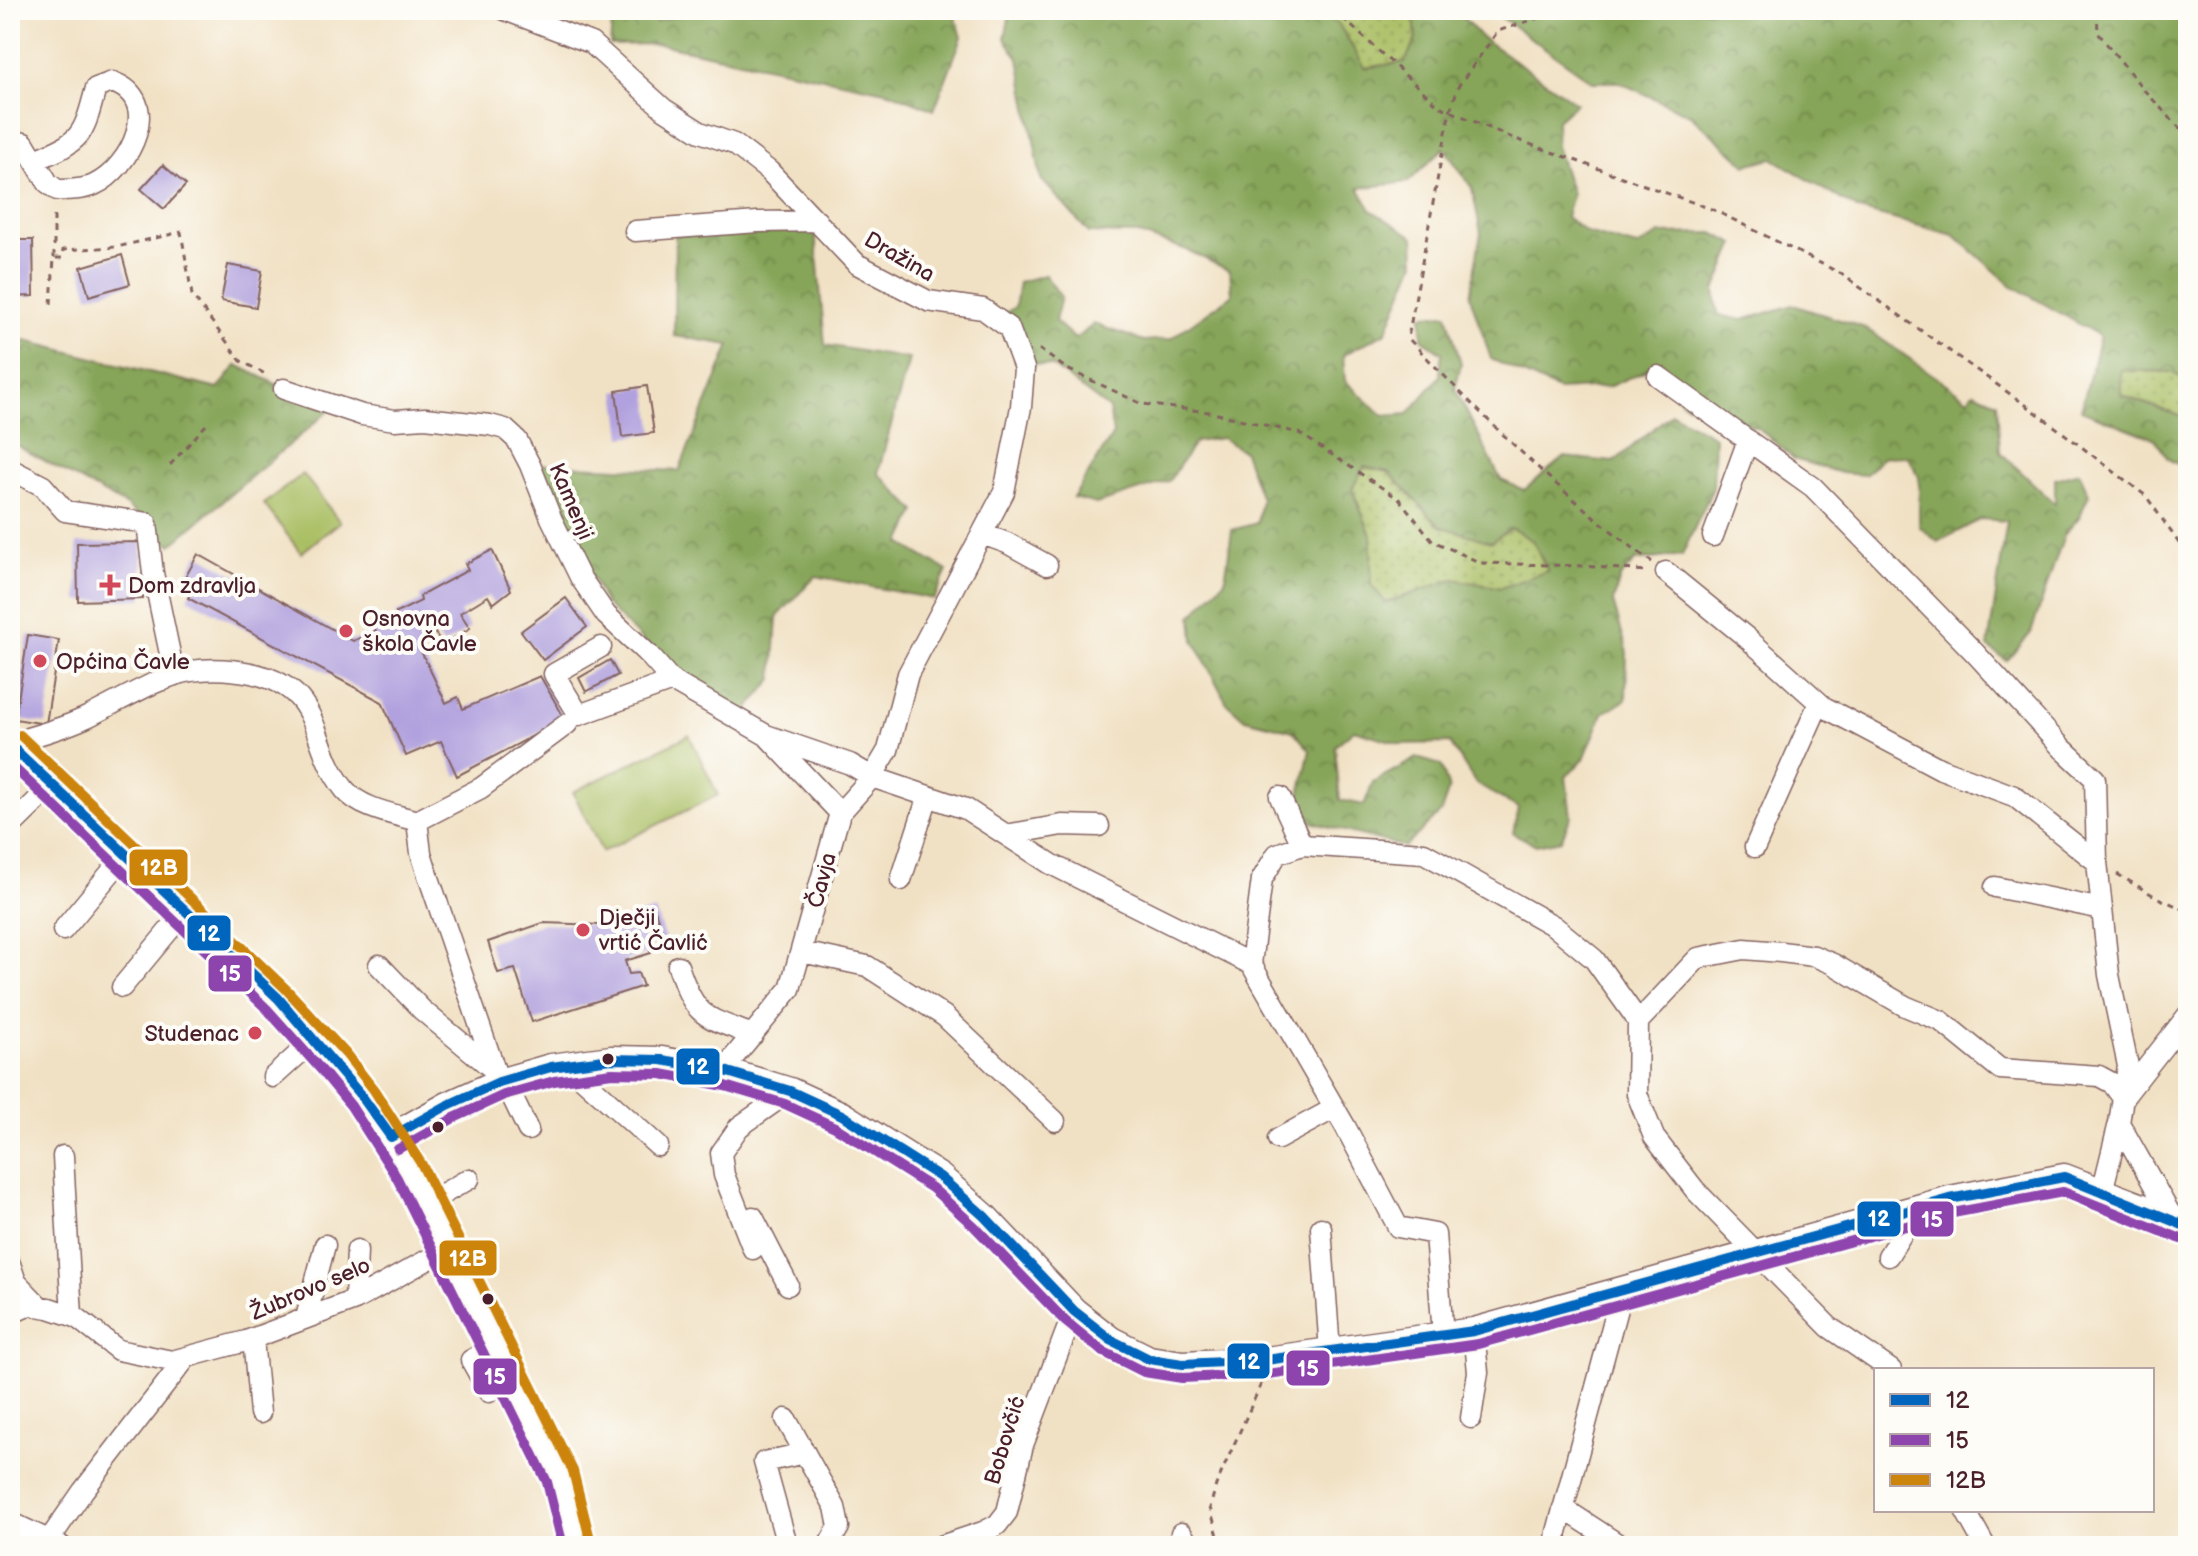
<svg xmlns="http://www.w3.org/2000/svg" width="2198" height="1556" font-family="'Balsamiq Sans',sans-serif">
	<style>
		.grass { fill: url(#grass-dots); stroke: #7a6e46; stroke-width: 2 }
		.forest { fill: url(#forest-crowns); stroke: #686242; stroke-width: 2; fill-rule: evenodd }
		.pitch { fill: #a9be62; stroke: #7a6e46; stroke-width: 2 }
		.building { fill: #b1a1de }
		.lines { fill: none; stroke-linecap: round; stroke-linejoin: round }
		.minor-casing { stroke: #846361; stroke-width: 23 }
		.major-casing { stroke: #846361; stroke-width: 29 }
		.path { stroke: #846361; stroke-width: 3; stroke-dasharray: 6 6; stroke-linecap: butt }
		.minor { stroke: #fff; stroke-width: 20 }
		.major { stroke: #fff; stroke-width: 26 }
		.bus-1-casing { stroke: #fdfcf7; stroke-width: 16 }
		.bus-2-casing { stroke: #fdfcf7; stroke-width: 16 }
		.bus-3-casing { stroke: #fdfcf7; stroke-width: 16 }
		.bus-1 { stroke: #0065bd; stroke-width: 10 }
		.bus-2 { stroke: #8e44ad; stroke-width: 10 }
		.bus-3 { stroke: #cc840b; stroke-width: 10 }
		.poi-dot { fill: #d1495b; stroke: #fdfcf7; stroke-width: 3 }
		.bus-dot { fill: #4a1f2b; stroke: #fdfcf7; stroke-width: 3 }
		.labels { text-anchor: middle; stroke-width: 8; stroke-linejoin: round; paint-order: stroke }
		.street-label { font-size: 22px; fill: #4a1f2b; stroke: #fdfcf7 }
		.poi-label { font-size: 22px; fill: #4a1f2b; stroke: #fdfcf7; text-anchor: start }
		.line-badge { stroke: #fdfcf7; stroke-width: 3 }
		.badge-label { font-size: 22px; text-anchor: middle; font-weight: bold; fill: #fff }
	</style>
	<defs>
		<pattern id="grass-dots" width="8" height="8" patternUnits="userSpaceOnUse" patternTransform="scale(2)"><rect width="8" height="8" fill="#a9be62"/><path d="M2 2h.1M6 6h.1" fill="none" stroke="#8c9a51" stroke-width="1.8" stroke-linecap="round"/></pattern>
		<pattern id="forest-crowns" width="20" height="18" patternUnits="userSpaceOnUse" patternTransform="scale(2)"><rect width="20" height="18" fill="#86a558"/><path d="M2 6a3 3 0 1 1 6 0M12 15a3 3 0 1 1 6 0" fill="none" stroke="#708649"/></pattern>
	</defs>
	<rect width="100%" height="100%" fill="#fdfcf7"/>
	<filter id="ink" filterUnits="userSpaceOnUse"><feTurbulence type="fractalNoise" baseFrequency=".0125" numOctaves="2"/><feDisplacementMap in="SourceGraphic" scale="16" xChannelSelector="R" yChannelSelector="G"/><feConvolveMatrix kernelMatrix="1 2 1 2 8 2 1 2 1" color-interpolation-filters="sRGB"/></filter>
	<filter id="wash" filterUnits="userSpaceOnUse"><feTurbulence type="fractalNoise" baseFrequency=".006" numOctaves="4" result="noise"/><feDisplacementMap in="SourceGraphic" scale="32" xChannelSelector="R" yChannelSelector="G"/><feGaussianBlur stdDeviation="1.8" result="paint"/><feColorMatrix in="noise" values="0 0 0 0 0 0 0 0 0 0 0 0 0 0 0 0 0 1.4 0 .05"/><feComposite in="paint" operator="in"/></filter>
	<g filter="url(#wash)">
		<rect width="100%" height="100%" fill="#f1e1c4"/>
		<path class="grass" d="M 1310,10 L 1387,10 L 1414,15 L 1416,39 L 1405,62 L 1364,68 C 1351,45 1339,14 1310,10 Z
			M 2120,370 L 2172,372 L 2188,382 L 2188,419 L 2121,395 Z
			M 1364,467 L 1389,472 L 1440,526 L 1511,528 L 1533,541 L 1548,571 L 1501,588 L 1453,579 L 1386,603 L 1371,585 L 1371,535 L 1352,489 Z"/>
		<path class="forest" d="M 613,10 L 655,10 L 656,22 L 679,15 L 685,10 L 953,10 L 962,37 L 934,110 L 890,92 L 659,44 L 610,45 Z
			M 1008,10 L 1316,11 L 1338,23 L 1365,68 L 1405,62 L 1416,39 L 1414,15 L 1387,10 L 1456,10 L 1481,37 L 1576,103 L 1557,120 L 1556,146 L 1572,194 L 1566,217 L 1587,233 L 1637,247 L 1660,234 L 1713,233 L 1735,244 L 1715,290 L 1718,315 L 1743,320 L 1793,305 L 1865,328 L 1968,399 L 1974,392 L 1997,402 L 2000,452 L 2055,504 L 2055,479 L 2079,472 L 2089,494 L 2080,516 L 2064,535 L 2031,633 L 2007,661 L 1988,647 L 2007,521 L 1981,519 L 1938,542 L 1919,526 L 1919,477 L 1908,456 L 1883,457 L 1865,475 L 1841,473 L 1794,459 L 1758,428 L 1684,404 L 1653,367 L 1608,387 L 1558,390 L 1491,359 L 1470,296 L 1481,233 L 1472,188 L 1444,148 L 1408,182 L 1359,188 L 1371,210 L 1414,237 L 1415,262 L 1386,332 L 1343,355 L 1345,381 L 1384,416 L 1408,414 L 1440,376 L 1442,353 L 1422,339 L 1422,315 L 1447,314 L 1461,364 L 1455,389 L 1501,480 L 1524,490 L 1564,457 L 1614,462 L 1672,413 L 1715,437 L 1713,488 L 1682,555 L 1635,561 L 1620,578 L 1613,602 L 1627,650 L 1626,700 L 1603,713 L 1584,759 L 1566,777 L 1571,816 L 1561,840 L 1536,845 L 1513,833 L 1518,808 L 1476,784 L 1450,743 L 1401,744 L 1354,730 L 1335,746 L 1340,800 L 1364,805 L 1373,782 L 1417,758 L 1441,765 L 1449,789 L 1441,812 L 1405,847 L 1311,822 L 1299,799 L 1310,750 L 1293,731 L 1245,719 L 1227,703 L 1194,640 L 1192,616 L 1225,580 L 1232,530 L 1257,523 L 1261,499 L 1244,452 L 1222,438 L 1195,442 L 1169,481 L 1096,504 L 1073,498 L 1113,434 L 1109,409 L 1052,366 L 1026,363 L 1024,341 L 1007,312 L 1015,307 L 1019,282 L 1045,275 L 1061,297 L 1055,321 L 1075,339 L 1094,324 L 1144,341 L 1170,339 L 1232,295 L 1230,271 L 1187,250 L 1139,234 L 1089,233 L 1041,179 L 1019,59 L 1005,38 L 1010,14 ZM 1364,467 L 1389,472 L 1440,526 L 1491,542 L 1511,528 L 1533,541 L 1548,571 L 1501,588 L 1453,579 L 1386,603 L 1371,585 L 1371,535 L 1352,489 Z
			M 1491,10 L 2188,10 L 2188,382 L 2172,372 L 2121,370 L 2121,395 L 2188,419 L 2185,443 L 2188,445 L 2188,470 L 2168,459 L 2155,439 L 2081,410 L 2100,336 L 2011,285 L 1954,235 L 1859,210 L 1772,158 L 1746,165 L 1690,115 L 1619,82 L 1593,82 Z
			M 815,230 L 825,345 L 909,359 L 878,473 L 916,511 L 901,543 L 947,571 L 934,599 L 816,576 L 777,617 L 773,679 L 743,715 L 674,671 L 606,605 L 537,464 L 679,471 L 730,345 L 674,336 L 675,235 Z
			M 10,337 L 218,389 L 237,365 L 330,410 L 171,545 L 127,506 L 10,442 Z"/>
		<path class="pitch" d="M 303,474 L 340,522 L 301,553 L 264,504 Z
			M 689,735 L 718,795 L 602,852 L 573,792 Z"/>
		<g id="blocks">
			<path class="building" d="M 163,165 L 186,185 L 164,209 L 141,189 Z
				M 10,240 L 33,240 L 34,296 L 10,297 Z
				M 122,255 L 130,284 L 89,296 L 81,267 Z
				M 228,265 L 262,271 L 256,307 L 221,301 Z
				M 647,386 L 654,433 L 622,437 L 616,391 Z
				M 142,542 L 143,599 L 78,601 L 77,543 Z
				M 492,550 L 511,590 L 493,604 L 488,596 L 460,613 L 470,628 L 443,645 L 435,633 L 418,645 L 446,703 L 458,697 L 463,709 L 540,676 L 565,719 L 457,776 L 441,741 L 406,756 L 382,702 L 188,598 L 195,584 L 185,578 L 198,554 L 353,641 L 376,631 L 374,627 L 398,617 L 396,613 L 421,601 L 420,596 L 468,570 L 465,564 Z
				M 566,598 L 587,627 L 543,660 L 521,631 Z
				M 28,635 L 59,640 L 46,724 L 15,719 Z
				M 610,660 L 618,675 L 586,692 L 579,678 Z
				M 655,910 L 666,942 L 649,946 L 651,953 L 625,961 L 629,974 L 638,973 L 643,986 L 532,1022 L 515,969 L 498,973 L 488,942 L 543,923 L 602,925 Z"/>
		</g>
	</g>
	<g filter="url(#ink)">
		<use href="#blocks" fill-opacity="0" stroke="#846361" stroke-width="2"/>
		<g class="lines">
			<g class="minor-casing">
				<path id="minor" d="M 10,140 L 24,143 L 48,183 L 57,190 C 69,190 83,190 94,185 C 131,168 164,99 112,82 L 96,88 C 83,137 82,141 35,160
					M 635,231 L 758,222 L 817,221
					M 1658,376 L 1813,487 L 1975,653 L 2062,748 L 2095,779 L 2097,862 L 2109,975 L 2128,1066 L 2119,1123 L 2102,1192
					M 284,389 L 362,415 L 395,420 L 425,418 L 490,425 L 505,429 L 517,440 L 530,465 L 551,518 L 580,577 L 606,615 L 649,655 L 672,681 L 766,735 L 850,764 L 872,777 L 888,750 L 908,674 L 1004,492 L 1021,407 L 1024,368 L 1009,328 L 983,309 L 928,301 L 857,264 L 769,171 L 734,144 L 700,132 L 664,109 L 591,43 L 505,10
					M 10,469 L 43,486 L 65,511 L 147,523 L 153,573 L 170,654 L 164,680
					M 982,534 L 1007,543 L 1047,565
					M 1713,536 L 1748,440
					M 1666,572 L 1747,638 L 1824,707 L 1941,769 L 2014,796 L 2097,862
					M 601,647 L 554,674 L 579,715 L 672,681
					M 769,738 L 840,813
					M 10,743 C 35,736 61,729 85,718 C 117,703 157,677 191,671 C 211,668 231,669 251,673 C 326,689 307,742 345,790 C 361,809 394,814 417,821
					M 1280,797 L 1302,845
					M 10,827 L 53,785
					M 1006,835 L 1062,825 L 1099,826
					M 1755,847 L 1819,703
					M 901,880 L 928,796
					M 1995,887 L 2102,909
					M 63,930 L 126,854
					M 802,952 L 867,966 L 944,1016 L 1055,1121
					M 1251,964 L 1262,879 L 1277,854 L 1302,845 L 1424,853 L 1554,926 L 1594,959 L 1634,1015 L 1638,1022 L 1637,1094 L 1654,1137 L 1695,1190 L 1829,1327 L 1891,1370
					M 379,965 L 422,1010 L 494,1070
					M 678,966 C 696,1019 703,1016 753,1035
					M 122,987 L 185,911
					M 1638,1022 L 1698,958 L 1744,949 L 1781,952 L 1814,956 L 1833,964 L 1905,1006 L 1941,1021 L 2000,1069 L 2099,1076 L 2112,1083 L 2123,1098 L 2188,1015
					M 568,1065 L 658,1146
					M 728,1072 L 733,1058 L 790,989 L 840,813 L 872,777 L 966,809 L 1051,864 L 1251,964 L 1345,1126 L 1398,1227 L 1435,1234 L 1443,1335
					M 273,1077 L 314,1040
					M 504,1080 L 528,1130
					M 499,1082 L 429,878 L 421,853 L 417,821 L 481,788 L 567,724
					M 2119,1123 L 2173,1219
					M 1278,1139 L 1335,1108
					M 63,1156 L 72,1316
					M 425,1204 L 469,1179
					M 753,1217 L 788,1285
					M 1321,1228 L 1330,1351
					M 753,1249 L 724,1175 L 721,1153 L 739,1127 L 790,1091
					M 1888,1256 L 1918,1208
					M 10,1264 L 16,1282 L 39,1306
					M 355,1300 L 357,1250
					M 10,1314 L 30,1305 L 49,1308 L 76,1317 L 118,1350 L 172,1361 L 246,1341 L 355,1300 L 447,1249
					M 306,1318 L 325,1245
					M 253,1339 L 260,1413
					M 489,1392 L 471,1360 L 495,1347
					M 1471,1418 L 1478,1372 L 1474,1331
					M 786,1419 L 835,1507 L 839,1527 L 828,1546
					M 1563,1508 L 1621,1546
					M 1965,1510 L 1985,1546
					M 10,1522 L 61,1546
					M 1181,1533 L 1190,1546
					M 787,1545 L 764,1462 L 805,1453
					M 45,1546 L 83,1491 L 186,1358
					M 941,1546 L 983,1532 L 997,1525 L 1007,1512 L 1023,1445 L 1074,1311
					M 1555,1546 L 1557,1532 L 1622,1290"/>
			</g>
			<g class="major-casing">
				<path id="major" d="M 10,745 C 68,799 126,854 183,909 C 268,988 353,1068 409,1171 L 560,1477 L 577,1546
					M 391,1137 L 448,1105 L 499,1082 L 551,1067 L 611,1059 L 662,1060 L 728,1072 L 790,1091 L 842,1115 L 940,1177 L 984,1216 L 1074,1311 L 1111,1340 L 1149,1359 L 1183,1364 L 1266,1360 L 1474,1331 L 1950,1199 L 2064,1177 L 2173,1219 L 2188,1227"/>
			</g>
			<path class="path" d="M 1334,10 L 1439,106 L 1510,137 L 1714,210 L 1840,273 L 2037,413 L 2146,496 L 2188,556
				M 1563,10 L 1498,31 L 1459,85 L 1450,111 L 1408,338 C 1484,418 1562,496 1652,562
				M 1656,10 L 1724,13 L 1737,10
				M 2097,10 L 2098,33 L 2144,90 L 2188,137
				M 54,258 L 54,210
				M 51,304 L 54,258 L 62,258 L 63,250 L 117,247 L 181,232 L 192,295 L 241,361 L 269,376
				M 1039,349 L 1067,369 L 1142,404 L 1209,412 L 1299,433 L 1399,499 L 1433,541 L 1481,563 L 1583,566 L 1646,571
				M 170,465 L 206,425
				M 2117,874 L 2158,898 L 2188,911
				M 1221,1546 L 1210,1508 L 1216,1485 L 1261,1384"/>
			<use href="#minor" class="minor"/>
			<use href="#major" class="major"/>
			<g class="bus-1-casing">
				<path id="bus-1" d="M 10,745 L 278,998 L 363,1098 L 391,1137
					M 391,1137 L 448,1105 L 499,1082 L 551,1067 L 611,1059 L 662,1060 L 728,1072 L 790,1091 L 842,1115 L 940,1177 L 984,1216 L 1074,1311 L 1111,1340 L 1149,1359 L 1183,1364 L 1266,1360 L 1474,1331 L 1950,1199 L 2064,1177 L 2188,1227"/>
			</g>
			<g class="bus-2-casing">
				<path id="bus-2" d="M 10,764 L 267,1009 L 324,1073 L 351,1106 L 397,1178 L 547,1482 L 563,1546
					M 398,1149 L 454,1118 L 504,1095 L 554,1081 L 612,1073 L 661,1074 L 725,1086 L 785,1104 L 835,1127 L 932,1188 L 974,1226 L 1065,1321 L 1102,1351 L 1144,1372 L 1182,1378 L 1268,1374 L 1478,1344 L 1953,1213 L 2063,1192 L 2181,1239"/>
			</g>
			<g class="bus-3-casing">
				<path id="bus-3" d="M 20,735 L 287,990 L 346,1054 L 374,1090 L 422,1165 L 573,1471 L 591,1543"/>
			</g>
			<use href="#bus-1" class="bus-1"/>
			<use href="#bus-2" class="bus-2"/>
			<use href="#bus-3" class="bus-3"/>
		</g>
	</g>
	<g class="poi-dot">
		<path d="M106 573h8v8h8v8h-8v8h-8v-8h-8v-8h8z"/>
		<circle cx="346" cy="631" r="8"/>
		<circle cx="40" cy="661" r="8"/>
		<circle cx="583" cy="930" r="8"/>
		<circle cx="255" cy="1033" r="8"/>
	</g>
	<g class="bus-dot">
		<circle cx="608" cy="1059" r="7"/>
		<circle cx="438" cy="1127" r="7"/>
		<circle cx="488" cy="1299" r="7"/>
	</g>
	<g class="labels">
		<g class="street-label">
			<text transform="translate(900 256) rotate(30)" y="8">Dražina</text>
			<text transform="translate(572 501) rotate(67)" y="8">Kamenji</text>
			<text transform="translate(821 880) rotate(-75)" y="8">Čavja</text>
			<text transform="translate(310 1288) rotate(-23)" y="8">Žubrovo selo</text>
			<text transform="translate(1004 1440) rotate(-73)" y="8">Bobovčić</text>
		</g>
		<g class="poi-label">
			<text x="128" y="593">Dom zdravlja</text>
			<text x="362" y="626">Osnovna<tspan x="362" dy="25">škola Čavle</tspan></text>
			<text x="56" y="669">Općina Čavle</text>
			<text x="599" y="925">Dječji<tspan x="599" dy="25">vrtić Čavlić</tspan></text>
			<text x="239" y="1041" text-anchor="end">Studenac</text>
		</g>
	</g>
	<g class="line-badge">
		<rect x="128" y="848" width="61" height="39" rx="8" fill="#cc840b"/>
		<rect x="186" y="914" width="46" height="38" rx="8" fill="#0065bd"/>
		<rect x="207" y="954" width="46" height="39" rx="8" fill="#8e44ad"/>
		<rect x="675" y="1047" width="46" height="39" rx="8" fill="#0065bd"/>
		<rect x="1856" y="1200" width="46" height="38" rx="8" fill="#0065bd"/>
		<rect x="1909" y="1200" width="46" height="38" rx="8" fill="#8e44ad"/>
		<rect x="438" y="1239" width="60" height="38" rx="8" fill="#cc840b"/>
		<rect x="1226" y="1342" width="45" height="38" rx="8" fill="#0065bd"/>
		<rect x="1285" y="1349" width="46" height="38" rx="8" fill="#8e44ad"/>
		<rect x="472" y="1357" width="46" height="39" rx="8" fill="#8e44ad"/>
	</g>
	<g class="badge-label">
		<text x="159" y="875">12B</text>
		<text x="209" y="941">12</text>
		<text x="230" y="981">15</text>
		<text x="698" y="1074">12</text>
		<text x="1879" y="1226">12</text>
		<text x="1932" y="1227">15</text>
		<text x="468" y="1266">12B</text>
		<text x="1249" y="1369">12</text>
		<text x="1308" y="1376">15</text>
		<text x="495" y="1384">15</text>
	</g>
	<rect width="2198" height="1556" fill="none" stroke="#fdfcf7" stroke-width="40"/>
	<rect x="1874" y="1368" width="280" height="144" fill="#fdfcf7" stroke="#b5a4a5" stroke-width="2"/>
	<rect x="1890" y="1394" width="40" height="12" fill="#0065bd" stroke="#b5a4a5" stroke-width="2"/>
	<text x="1946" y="1408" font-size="24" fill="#4a1f2b">12</text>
	<rect x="1890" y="1434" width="40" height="12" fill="#8e44ad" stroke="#b5a4a5" stroke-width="2"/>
	<text x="1946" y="1448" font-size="24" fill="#4a1f2b">15</text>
	<rect x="1890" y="1474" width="40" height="12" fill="#cc840b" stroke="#b5a4a5" stroke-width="2"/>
	<text x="1946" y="1488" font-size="24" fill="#4a1f2b">12B</text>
</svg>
